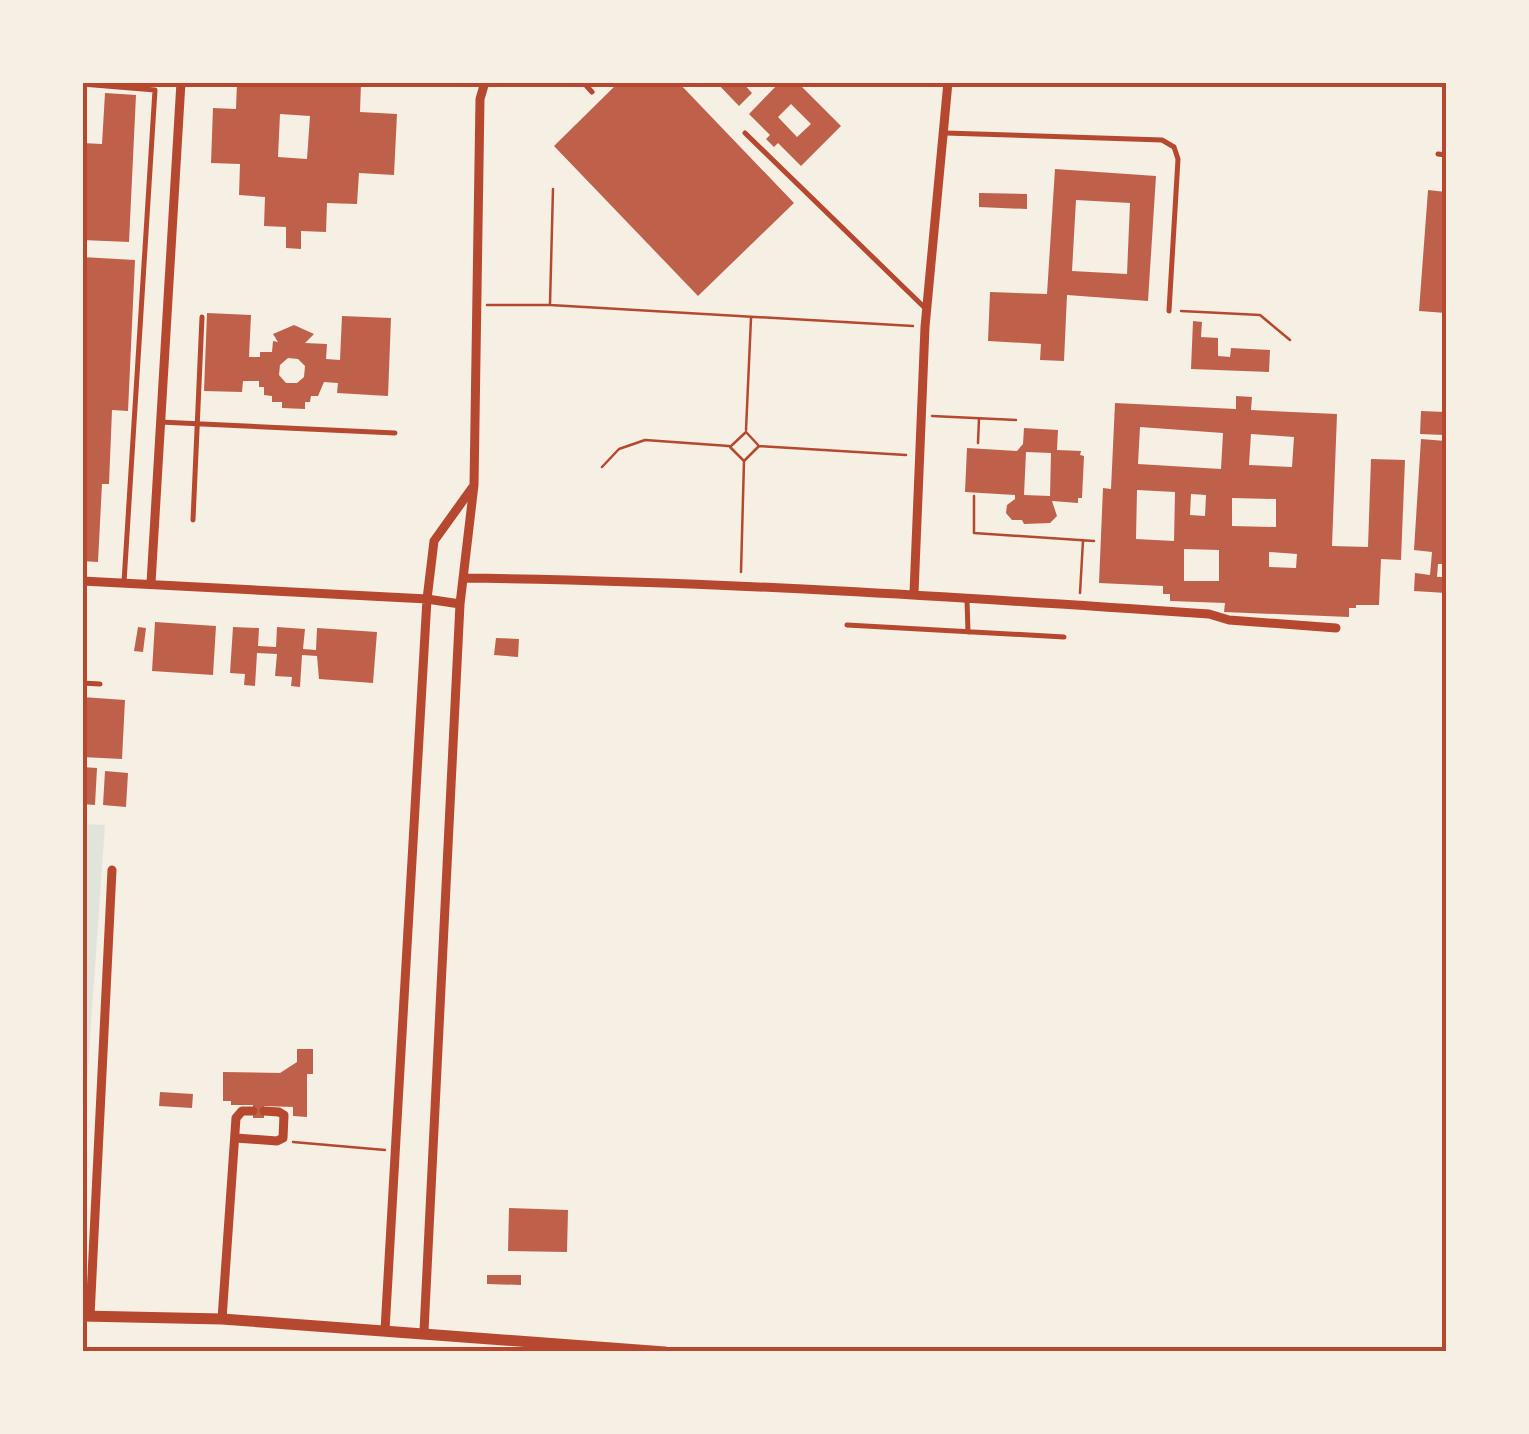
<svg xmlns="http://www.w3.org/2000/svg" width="1529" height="1434" font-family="Rubik,sans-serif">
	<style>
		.green { fill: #e2e4dc }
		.building { fill: #bf614a; fill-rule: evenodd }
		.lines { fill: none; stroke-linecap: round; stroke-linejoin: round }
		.path { stroke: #b5482f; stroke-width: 2.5 }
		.service { stroke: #b5482f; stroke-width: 5 }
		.minor { stroke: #b5482f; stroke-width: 9 }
		.tertiary { stroke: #b5482f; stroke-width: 11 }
		.neatline { fill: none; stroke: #b5482f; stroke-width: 4 }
	</style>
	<rect width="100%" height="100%" fill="#f6efe4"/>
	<path class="green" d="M 83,824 L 105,825 L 83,1138 Z"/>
	<path class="building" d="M 237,82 L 361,82 L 360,112 L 397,114 L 394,175 L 359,173 L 357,204 L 327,203 L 326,232 L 301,231 L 301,249 L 286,248 L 286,227 L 264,226 L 265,197 L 239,195 L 240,164 L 211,163 L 213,108 L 236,109 ZM 280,114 L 310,116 L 307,159 L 278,157 Z
		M 619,82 L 678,82 L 794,203 L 698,296 L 554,146 Z
		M 716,82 L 742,82 L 752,93 L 739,106 Z
		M 780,82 L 797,82 L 841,126 L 801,166 L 778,143 L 774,147 L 766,139 L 770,135 L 749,114 ZM 791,104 L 811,124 L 797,137 L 778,117 Z
		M 105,93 L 136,95 L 129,242 L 82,240 L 82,143 L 102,144 Z
		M 1055,169 L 1156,176 L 1148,301 L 1067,295 L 1064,361 L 1040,360 L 1041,344 L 988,341 L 990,292 L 1047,294 ZM 1076,200 L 1130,203 L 1127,274 L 1072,271 Z
		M 1428,190 L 1446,192 L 1446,313 L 1419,311 Z
		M 979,193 L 1027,194 L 1027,209 L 979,207 Z
		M 82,257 L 135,260 L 128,411 L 112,410 L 109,484 L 102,484 L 98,562 L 82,561 Z
		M 207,313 L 251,315 L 249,357 L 260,357 L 260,352 L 272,352 L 273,341 L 278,342 L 273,334 L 294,325 L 314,334 L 305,343 L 327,344 L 326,359 L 340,360 L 342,316 L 391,318 L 388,396 L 337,393 L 338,383 L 324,382 L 318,396 L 311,396 L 310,402 L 305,402 L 305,409 L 282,408 L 282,402 L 272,402 L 272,396 L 264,395 L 264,387 L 259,387 L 259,381 L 243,381 L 242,392 L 204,391 ZM 288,358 L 298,359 L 305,366 L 304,377 L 297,383 L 286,383 L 279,375 L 280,365 Z
		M 1193,321 L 1202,322 L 1201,337 L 1218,338 L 1218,356 L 1230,357 L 1231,348 L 1270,350 L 1269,372 L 1191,369 Z
		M 1236,396 L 1252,397 L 1251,410 L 1337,414 L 1332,546 L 1368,547 L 1371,459 L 1405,460 L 1401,560 L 1381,559 L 1379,605 L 1356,605 L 1356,608 L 1349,608 L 1349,617 L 1224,612 L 1225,603 L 1170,601 L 1170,594 L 1163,594 L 1163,586 L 1099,583 L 1103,488 L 1111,489 L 1115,403 L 1236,409 ZM 1140,427 L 1223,433 L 1221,469 L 1138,464 ZM 1251,434 L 1294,437 L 1292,467 L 1249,465 ZM 1137,490 L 1175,492 L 1174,541 L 1136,539 ZM 1191,494 L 1206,495 L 1205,516 L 1190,515 ZM 1232,498 L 1276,499 L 1276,527 L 1232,526 ZM 1184,549 L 1219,550 L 1219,581 L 1184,581 ZM 1269,552 L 1297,554 L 1296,568 L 1269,567 Z
		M 1421,411 L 1445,412 L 1444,435 L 1420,434 Z
		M 1024,428 L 1058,430 L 1057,450 L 1081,451 L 1080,455 L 1084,456 L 1082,498 L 1078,498 L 1078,503 L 1052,501 L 1057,516 L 1050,523 L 1024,524 L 1022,520 L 1012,520 L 1006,513 L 1007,505 L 1015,499 L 1015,495 L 965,492 L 967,448 L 1017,451 L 1023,444 ZM 1026,452 L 1051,453 L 1050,496 L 1024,495 Z
		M 1421,439 L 1446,441 L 1446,564 L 1438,564 L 1437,577 L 1446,577 L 1446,593 L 1414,591 L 1415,573 L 1430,575 L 1432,552 L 1414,550 Z
		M 155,622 L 216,626 L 213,675 L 152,671 Z
		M 138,627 L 146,628 L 143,652 L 134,651 Z
		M 233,627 L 259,628 L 258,646 L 276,647 L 277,627 L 305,629 L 303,649 L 316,650 L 317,628 L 377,632 L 373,683 L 319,679 L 317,656 L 302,655 L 300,687 L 291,686 L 292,677 L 275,676 L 277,654 L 257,653 L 255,686 L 244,685 L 245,674 L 230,673 Z
		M 496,638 L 519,639 L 518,657 L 494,655 Z
		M 82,697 L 125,700 L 122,759 L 82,757 Z
		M 82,767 L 97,768 L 95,805 L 82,804 Z
		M 105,771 L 128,773 L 126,807 L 103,805 Z
		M 297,1049 L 313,1049 L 313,1074 L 307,1074 L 307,1117 L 293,1116 L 293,1107 L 264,1106 L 264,1118 L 253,1118 L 253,1105 L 231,1105 L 231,1101 L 223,1101 L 223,1072 L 280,1073 L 297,1062 Z
		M 160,1092 L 193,1094 L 192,1108 L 159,1106 Z
		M 509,1208 L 568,1210 L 567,1252 L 508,1251 Z
		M 487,1275 L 521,1275 L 521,1285 L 487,1284 Z"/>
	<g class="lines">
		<path class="path" d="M 550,304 L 553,189
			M 487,305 L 550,305 L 913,326
			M 1181,311 L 1260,315 L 1290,340
			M 932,416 L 1016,420
			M 746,430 L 751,318
			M 978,443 L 979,419
			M 759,446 L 906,455
			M 602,467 L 619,449 L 645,440 L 729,446
			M 974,496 L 974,533 L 1094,541
			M 741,572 L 744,461 L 759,446 L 746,432 L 730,447 L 744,461
			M 1080,593 L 1083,541
			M 82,880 L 82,910
			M 293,1142 L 385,1150"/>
		<path class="service" d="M 583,82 L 592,92
			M 82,84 L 155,90 L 124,582
			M 745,133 L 926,309
			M 945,133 L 1162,140 L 1174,147 L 1178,159 L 1169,311
			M 1438,154 L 1446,155
			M 160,422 L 395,433
			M 193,520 L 202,317
			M 967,600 L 968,632
			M 847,625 L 1064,637
			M 82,683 L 100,684"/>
		<path class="minor" d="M 464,578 C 713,581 960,597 1209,614 L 1229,620 L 1336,628
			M 82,581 L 427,599 L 460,604
			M 151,583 L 181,82
			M 914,593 L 925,327 L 948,82
			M 236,1138 L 277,1141 L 283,1138 L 284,1115 L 279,1112 L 264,1111
			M 90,1316 L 112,870
			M 222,1319 L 236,1118 L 242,1111 L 253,1111
			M 385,1330 L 427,599 L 434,541 L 472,488
			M 424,1331 L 460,604 L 474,485 L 480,99 L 485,82"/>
		<path class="tertiary" d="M 82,1316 L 222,1319 L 665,1352"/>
	</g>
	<rect width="1529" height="1434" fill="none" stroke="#f6efe4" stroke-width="170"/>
	<rect x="85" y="85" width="1359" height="1264" class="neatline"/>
</svg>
